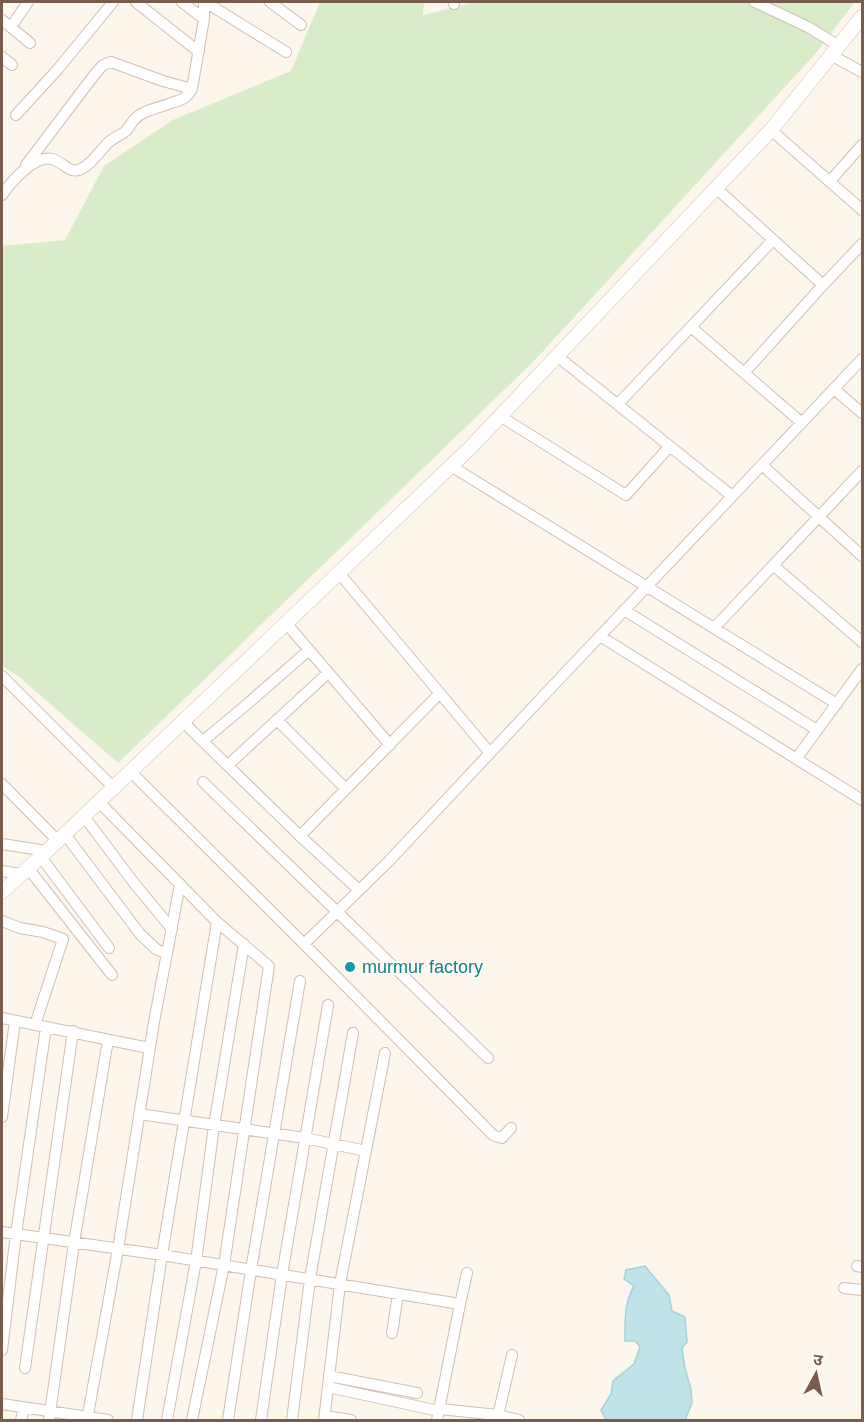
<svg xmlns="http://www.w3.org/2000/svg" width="864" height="1422" font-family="Arial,'Noto Sans Devanagari',sans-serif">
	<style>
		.green { fill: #d8ecc9 }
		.water { fill: #bfe3e8; stroke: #a5d3da; stroke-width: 1.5 }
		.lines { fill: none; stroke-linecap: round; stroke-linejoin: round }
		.street-casing { stroke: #d1beb0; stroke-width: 12 }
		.secondary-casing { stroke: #d6c0b0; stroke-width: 15 }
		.street { stroke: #fff; stroke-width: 10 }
		.secondary { stroke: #fff; stroke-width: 14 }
		.culture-dot { fill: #0f9aa8; stroke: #fffaf3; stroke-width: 2 }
		.labels { text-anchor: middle; stroke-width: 4.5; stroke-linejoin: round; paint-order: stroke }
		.culture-label { font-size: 18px; fill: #0d838f; stroke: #fffaf3; text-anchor: start }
	</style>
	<rect width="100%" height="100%" fill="#fdf6ec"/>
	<path class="green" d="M 320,2 L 424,2 L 423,15 L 475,2 L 855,2 L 816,53 L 534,361 L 118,763 L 18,676 L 2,666 L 2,246 L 65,240 L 104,166 L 173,120 L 291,71 Z"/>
	<path class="water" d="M 645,1266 L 669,1295 L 672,1311 L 685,1317 L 687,1342 L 682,1348 L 685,1368 L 691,1389 L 692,1403 L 685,1420 L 606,1420 L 601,1410 L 611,1394 L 613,1381 L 634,1364 L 640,1347 L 635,1341 L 625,1341 C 625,1321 624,1303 634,1286 L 624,1279 L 626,1270 Z"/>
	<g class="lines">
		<g class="street-casing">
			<path id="street" d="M 136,2 L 199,52
				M 182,2 L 204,19
				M 205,2 L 286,52
				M 270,2 L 301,25
				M 755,2 L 808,27 L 839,46
				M 454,4 L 454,2
				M 2,20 L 30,43
				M 11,27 L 28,2
				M 831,55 L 862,72
				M 2,57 L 12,65
				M 16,115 L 58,69 L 113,2
				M 771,130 L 862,210
				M 26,165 L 95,74 L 103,65 L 111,62 L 163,81 L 192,89
				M 830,181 L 862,145
				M 716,188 L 823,285 L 862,244
				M 2,195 C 11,182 34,155 52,159 C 62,161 70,175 81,169 C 92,164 98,153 107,144 C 112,138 120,136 126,131 C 129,128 131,123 134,120 C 142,110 159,108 171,103 C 183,100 191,96 193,83 L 204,19 L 204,2
				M 691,327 L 802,423
				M 557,356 L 732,496
				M 744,373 L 823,285
				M 834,389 L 862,413
				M 618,404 L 773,240
				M 500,416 L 626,495 L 670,446
				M 762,465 L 862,556
				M 451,466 L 837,704
				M 774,566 L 862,642
				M 339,573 L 490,753
				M 624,610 L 817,730
				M 286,623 L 390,745
				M 714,628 L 862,471
				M 600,636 L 862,800
				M 2,676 L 113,787
				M 277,720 L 346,789
				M 182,721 L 300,836 L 359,890
				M 203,741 L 246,705 L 309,650
				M 796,759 L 862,669
				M 228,765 L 328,673
				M 130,771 L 304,944 L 493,1135 L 498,1137 L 502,1138 L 511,1128
				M 203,782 L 488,1058
				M 2,784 L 57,840
				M 98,801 L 217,922 L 269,966 L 224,1265 L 192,1420
				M 83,815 L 134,883 L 172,929
				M 64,833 L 140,934 L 156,949 L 167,954
				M 300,836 L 440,693
				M 2,844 L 47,851
				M 41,857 L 109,948
				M 28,868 L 112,975
				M 2,871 L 21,874
				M 2,921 L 20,928 L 43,932 L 63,939 L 35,1025
				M 304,944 L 389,861 L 548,691 L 862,359
				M 2,1018 L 149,1048
				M 139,1114 L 305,1138 L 366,1151
				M 2,1117 L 15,1021
				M 2,1232 L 162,1255 L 460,1304
				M 857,1266 L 862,1267
				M 844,1288 L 862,1290
				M 392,1333 L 398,1294
				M 2,1350 L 16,1234 L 46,1027
				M 25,1368 L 73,1031
				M 329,1376 L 417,1393
				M 328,1387 L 439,1411
				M 2,1404 L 108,1420
				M 440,1409 L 498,1415 L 519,1420
				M 325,1416 L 351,1420
				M 21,1420 L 24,1408
				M 49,1420 L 74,1243 L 108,1040
				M 87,1420 L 118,1249 L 154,1022 L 180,884
				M 137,1420 L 162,1255 L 217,922
				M 167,1420 L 196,1261 L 214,1126 L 244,944
				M 228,1420 L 251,1270 L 300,981
				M 261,1420 L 282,1275 L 328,1005
				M 292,1420 L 310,1279 L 353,1033
				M 324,1420 L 340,1284 L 385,1053
				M 437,1420 L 460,1304 L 467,1273
				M 497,1420 L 512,1355"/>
		</g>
		<g class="secondary-casing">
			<path id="secondary" d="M 2,892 L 47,851 L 470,448 L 771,130 L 862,17"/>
		</g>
		<use href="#street" class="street"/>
		<use href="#secondary" class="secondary"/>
	</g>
	<circle class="culture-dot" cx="350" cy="967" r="6"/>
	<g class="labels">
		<g class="culture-label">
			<text x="362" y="973">murmur factory</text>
		</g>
	</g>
	<rect width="864" height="1422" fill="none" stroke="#7a5c4d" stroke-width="6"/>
	<g transform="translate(816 1374) rotate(8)" stroke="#fffaf3" stroke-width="4.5" paint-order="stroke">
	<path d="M0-4.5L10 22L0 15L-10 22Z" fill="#7a5c4d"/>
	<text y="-9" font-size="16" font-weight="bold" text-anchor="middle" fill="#7a5c4d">उ</text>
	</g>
</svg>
